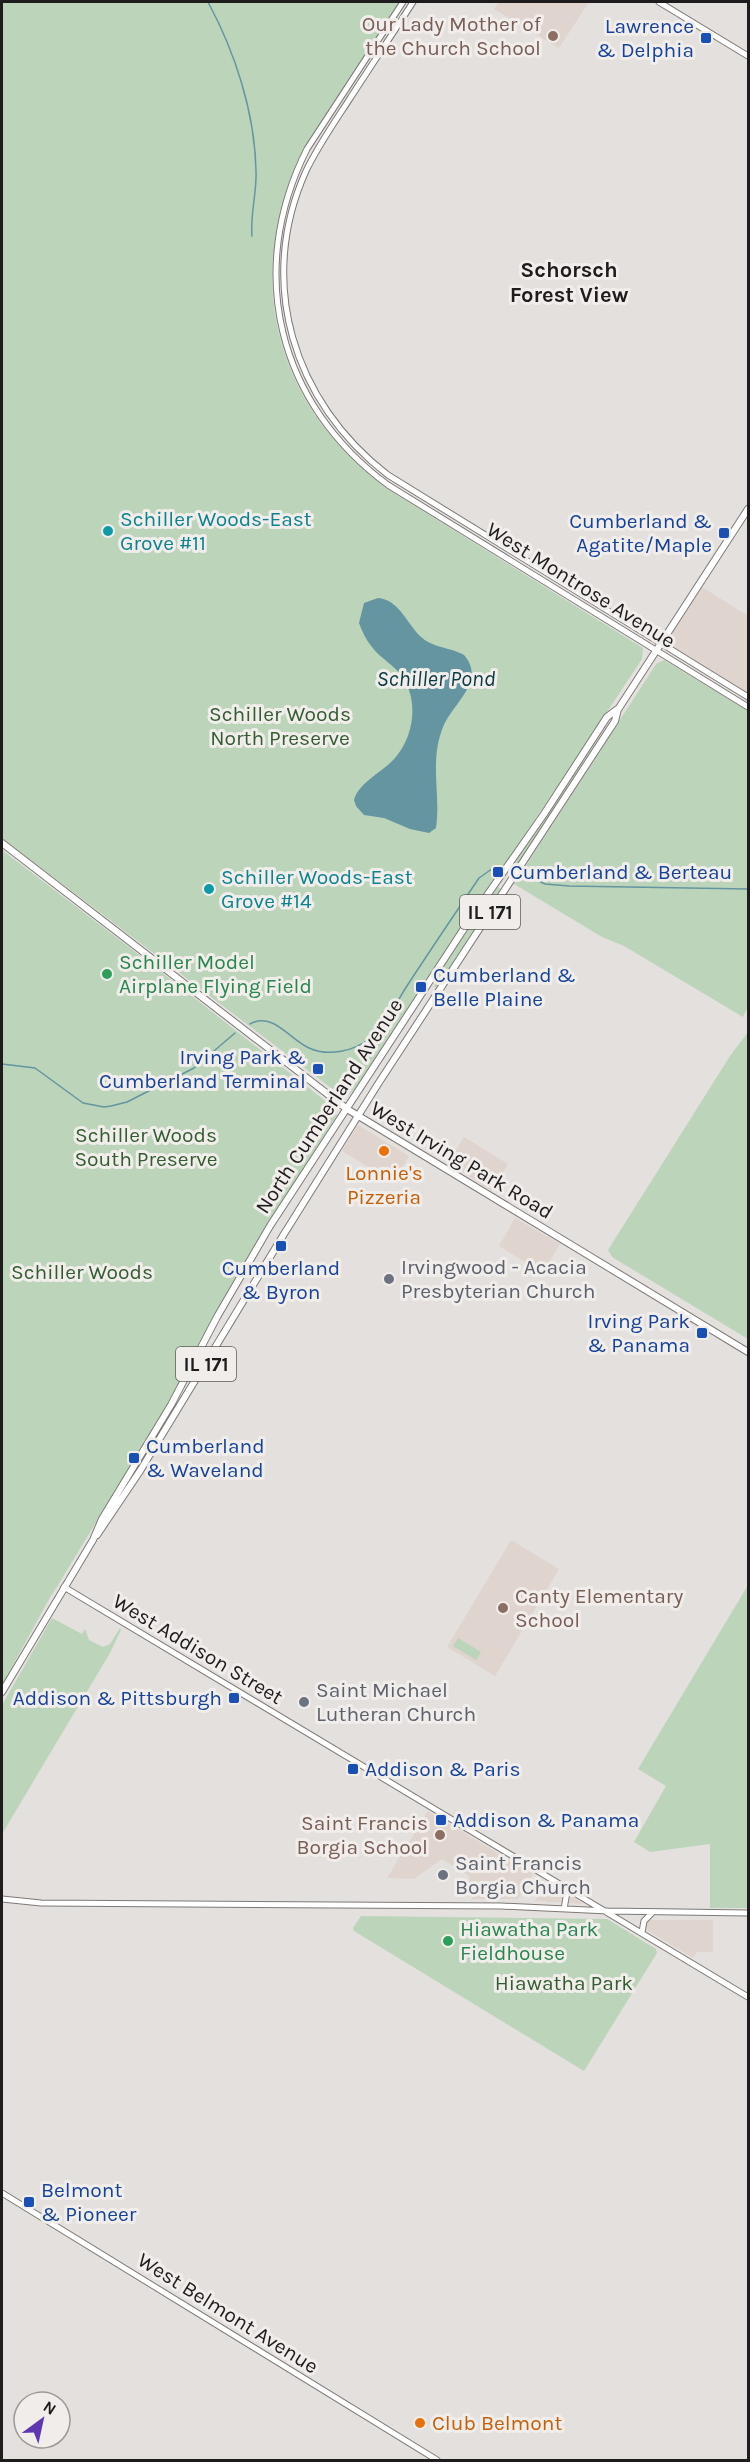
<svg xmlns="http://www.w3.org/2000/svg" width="750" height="2462" font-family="Karla,sans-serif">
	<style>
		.built { fill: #dfd4ce }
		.green { fill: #bcd5ba }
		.water { fill: #6495a0 }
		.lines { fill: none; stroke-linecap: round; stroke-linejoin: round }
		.stream { stroke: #6495a0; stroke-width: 1.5 }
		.secondary-casing { stroke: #7d7977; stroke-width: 7 }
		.primary-casing { stroke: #7d7977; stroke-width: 8 }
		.secondary { stroke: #fff; stroke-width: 5 }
		.primary { stroke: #fff; stroke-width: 6 }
		.education-dot { fill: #8d6e63; stroke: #f1edeb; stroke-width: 2 }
		.transit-dot { fill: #1a4fb4; stroke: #f1edeb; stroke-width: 2 }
		.culture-dot { fill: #0f9aa8; stroke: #f1edeb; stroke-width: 2 }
		.leisure-dot { fill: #2e9e5b; stroke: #f1edeb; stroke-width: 2 }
		.food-dot { fill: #e8710a; stroke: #f1edeb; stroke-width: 2 }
		.worship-dot { fill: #6b7280; stroke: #f1edeb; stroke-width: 2 }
		.labels { text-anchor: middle; stroke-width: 6; stroke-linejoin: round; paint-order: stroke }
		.shield { fill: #f1edeb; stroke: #5d5b5a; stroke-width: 1.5 }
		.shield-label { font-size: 20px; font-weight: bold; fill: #1e1c1c }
		.education-label { font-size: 21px; fill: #785e54; stroke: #f1edeb; text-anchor: end }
		.transit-label { font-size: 21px; fill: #164399; stroke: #f1edeb; text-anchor: start }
		.culture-label { font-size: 21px; fill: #0d838f; stroke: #f1edeb; text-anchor: start }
		.street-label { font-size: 21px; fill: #1e1c1c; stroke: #f1edeb }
		.park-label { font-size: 21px; fill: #335d30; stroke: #f1edeb }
		.leisure-label { font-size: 21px; fill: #27864d; stroke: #f1edeb; text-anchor: start }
		.food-label { font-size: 21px; fill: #c56008; stroke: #f1edeb }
		.worship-label { font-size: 21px; fill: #5b616d; stroke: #f1edeb; text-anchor: start }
		.neighbourhood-label { font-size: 22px; font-weight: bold; fill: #1e1c1c; stroke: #f1edeb }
		.water-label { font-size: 22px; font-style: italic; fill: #0b3b44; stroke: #f1edeb }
	</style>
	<rect width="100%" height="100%" fill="#e4e0de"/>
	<path class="built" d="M 499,2 L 589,2 L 559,48 L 494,9 Z
		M 702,587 L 748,616 L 748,695 L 665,643 Z
		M 358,1125 L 409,1156 L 393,1182 L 342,1151 Z
		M 464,1137 L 508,1164 L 492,1191 L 448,1163 Z
		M 515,1218 L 560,1244 L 543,1273 L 499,1246 Z
		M 511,1540 L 559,1569 L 495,1676 L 447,1647 Z
		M 428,1811 L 533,1874 L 518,1899 L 472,1899 L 469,1888 L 469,1876 L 442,1859 L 414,1879 L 387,1878 Z
		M 546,1882 L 584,1904 L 535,1901 Z
		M 648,1920 L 713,1920 L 713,1952 L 697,1952 L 693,1958 L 645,1929 Z"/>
	<path class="green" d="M 2,2 L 400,2 L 307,144 C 239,272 273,406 389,490 L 643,648 L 642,659 C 548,802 451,942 358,1085 L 348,1096 L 342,1096 L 327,1085 L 2,838 Z
		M 664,660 L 748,711 L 748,1007 L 743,1017 L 624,946 L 602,937 L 514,884 L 656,664 Z
		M 609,722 L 512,873 L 509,872 L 511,865 Z
		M 2,850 L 155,967 L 333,1107 L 337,1115 L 240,1269 L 167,1406 L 47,1603 L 2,1685 Z
		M 498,887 L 501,889 L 437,987 L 434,987 C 444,954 474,917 495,889 Z
		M 748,1032 L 748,1339 L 612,1257 L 608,1250 L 730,1056 Z
		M 748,1585 L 748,1908 L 710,1908 L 710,1844 L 650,1852 L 634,1842 L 666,1786 L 638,1769 Z
		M 52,1618 L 82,1634 L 85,1629 L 89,1640 L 103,1647 L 110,1644 L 120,1628 L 121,1630 L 110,1653 L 2,1834 L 2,1705 Z
		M 458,1638 L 481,1652 L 476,1660 L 453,1646 Z
		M 361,1916 L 607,1919 L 656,1949 L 657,1953 L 584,2071 L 354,1931 L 353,1928 Z"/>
	<path class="water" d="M 378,598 C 398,599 407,623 420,636 C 432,648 450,647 464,655 C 487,681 452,704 443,727 C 429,762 441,794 436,828 L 429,833 L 410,829 L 384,818 L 364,815 L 356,806 L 354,800 C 359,782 383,772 395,758 C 414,736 419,701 402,676 C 394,665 380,658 372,647 C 366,640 362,631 359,623 L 364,603 Z"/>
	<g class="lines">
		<path class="stream" d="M 208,2 C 235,52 255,113 256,171 C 257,192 250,215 252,236
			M 526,875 L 545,884 L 569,886 L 748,889
			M 250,1024 C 273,1011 290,1040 309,1048 C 328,1057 355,1051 370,1038 C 385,1027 395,1005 405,989 C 429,952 454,915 479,878 L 496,866
			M 2,1064 L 35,1068 L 83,1103 L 104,1107 L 111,1106 L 127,1102 L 194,1068 L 235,1033"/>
		<g class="secondary-casing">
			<path id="secondary" d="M 403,2 L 307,149 C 245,272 278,404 388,485 L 748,707
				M 413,2 C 392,35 370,67 349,100 C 334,123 318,146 306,171 C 256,282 293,402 388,475 L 748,697
				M 659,2 L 748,56
				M 64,1587 L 748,1997
				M 564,1887 L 567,1892 L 564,1909
				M 2,1899 L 41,1903 L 501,1906 L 608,1911 L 748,1913
				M 642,1932 L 644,1921 L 653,1912
				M 2,2193 L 437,2460"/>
		</g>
		<g class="primary-casing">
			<path id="primary" d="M 2,843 L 347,1109 L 748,1352
				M 97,1535 L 140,1471 L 284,1234 L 378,1084 L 615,721 L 618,709
				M 2,1692 L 93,1540 L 102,1519 L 171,1405 L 217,1317 L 270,1226 L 467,924 L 544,814 L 607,717 L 619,708 L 748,509"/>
		</g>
		<use href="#secondary" class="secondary"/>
		<use href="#primary" class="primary"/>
	</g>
	<g class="education-dot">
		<circle cx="553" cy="36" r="6"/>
		<circle cx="503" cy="1608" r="6"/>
		<circle cx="440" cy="1835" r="6"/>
	</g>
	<g class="transit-dot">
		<rect x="700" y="32" width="12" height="12" rx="3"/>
		<rect x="718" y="527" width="12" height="12" rx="3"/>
		<rect x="492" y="866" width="12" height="12" rx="3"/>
		<rect x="415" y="981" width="12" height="12" rx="3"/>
		<rect x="312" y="1063" width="12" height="12" rx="3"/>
		<rect x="275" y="1240" width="12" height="12" rx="3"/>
		<rect x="696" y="1327" width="12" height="12" rx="3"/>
		<rect x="128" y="1452" width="12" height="12" rx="3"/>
		<rect x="228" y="1692" width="12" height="12" rx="3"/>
		<rect x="347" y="1763" width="12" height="12" rx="3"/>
		<rect x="435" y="1814" width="12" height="12" rx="3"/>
		<rect x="23" y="2196" width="12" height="12" rx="3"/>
	</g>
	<g class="culture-dot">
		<circle cx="108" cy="531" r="6"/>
		<circle cx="209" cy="889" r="6"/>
	</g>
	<g class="leisure-dot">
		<circle cx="107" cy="974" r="6"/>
		<circle cx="448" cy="1941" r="6"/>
	</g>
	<g class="food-dot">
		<circle cx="384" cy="1151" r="6"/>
		<circle cx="420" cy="2423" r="6"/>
	</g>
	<g class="worship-dot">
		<circle cx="389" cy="1279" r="6"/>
		<circle cx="304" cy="1702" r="6"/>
		<circle cx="443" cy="1875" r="6"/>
	</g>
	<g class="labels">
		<g class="shield">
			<rect x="460" y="895" width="60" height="34" rx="4.5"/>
			<rect x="176" y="1347" width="60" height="34" rx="4.5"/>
		</g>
		<g class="shield-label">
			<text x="490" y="919">IL 171</text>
			<text x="206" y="1371">IL 171</text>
		</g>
		<g class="education-label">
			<text x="541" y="31">Our Lady Mother of<tspan x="541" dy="24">the Church School</tspan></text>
			<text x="515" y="1603" text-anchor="start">Canty Elementary<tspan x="515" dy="24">School</tspan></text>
			<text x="428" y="1830">Saint Francis<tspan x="428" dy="24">Borgia School</tspan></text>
		</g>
		<g class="transit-label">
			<text x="694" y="33" text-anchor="end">Lawrence<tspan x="694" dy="24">&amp; Delphia</tspan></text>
			<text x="712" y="528" text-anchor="end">Cumberland &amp;<tspan x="712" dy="24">Agatite/Maple</tspan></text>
			<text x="510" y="879">Cumberland &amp; Berteau</text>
			<text x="433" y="982">Cumberland &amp;<tspan x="433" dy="24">Belle Plaine</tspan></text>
			<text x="306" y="1064" text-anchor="end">Irving Park &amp;<tspan x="306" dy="24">Cumberland Terminal</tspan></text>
			<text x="281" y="1275" text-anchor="middle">Cumberland<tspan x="281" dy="24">&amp; Byron</tspan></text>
			<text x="690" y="1328" text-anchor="end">Irving Park<tspan x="690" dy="24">&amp; Panama</tspan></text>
			<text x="146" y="1453">Cumberland<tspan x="146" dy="24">&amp; Waveland</tspan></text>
			<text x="222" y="1705" text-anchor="end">Addison &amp; Pittsburgh</text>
			<text x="365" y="1776">Addison &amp; Paris</text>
			<text x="453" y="1827">Addison &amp; Panama</text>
			<text x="41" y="2197">Belmont<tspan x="41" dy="24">&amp; Pioneer</tspan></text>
		</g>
		<g class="culture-label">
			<text x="120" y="526">Schiller Woods-East<tspan x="120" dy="24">Grove #11</tspan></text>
			<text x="221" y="884">Schiller Woods-East<tspan x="221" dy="24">Grove #14</tspan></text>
		</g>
		<g class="street-label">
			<text transform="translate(581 585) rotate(32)" y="7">West Montrose Avenue</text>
			<text transform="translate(329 1106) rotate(-57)" y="7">North Cumberland Avenue</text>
			<text transform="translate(462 1160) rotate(31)" y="7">West Irving Park Road</text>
			<text transform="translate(198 1649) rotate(31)" y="7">West Addison Street</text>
			<text transform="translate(228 2313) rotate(32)" y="7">West Belmont Avenue</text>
		</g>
		<g class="park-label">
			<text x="280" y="721">Schiller Woods<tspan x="280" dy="24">North Preserve</tspan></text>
			<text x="146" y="1142">Schiller Woods<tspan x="146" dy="24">South Preserve</tspan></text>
			<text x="82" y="1279">Schiller Woods</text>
			<text x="564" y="1990">Hiawatha Park</text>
		</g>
		<g class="leisure-label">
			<text x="119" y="969">Schiller Model<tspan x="119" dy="24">Airplane Flying Field</tspan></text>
			<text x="460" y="1936">Hiawatha Park<tspan x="460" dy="24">Fieldhouse</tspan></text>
		</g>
		<g class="food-label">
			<text x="384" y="1180">Lonnie's<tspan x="384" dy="24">Pizzeria</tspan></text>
			<text x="432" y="2430" text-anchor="start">Club Belmont</text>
		</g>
		<g class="worship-label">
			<text x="401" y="1274">Irvingwood - Acacia<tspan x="401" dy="24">Presbyterian Church</tspan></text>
			<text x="316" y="1697">Saint Michael<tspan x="316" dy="24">Lutheran Church</tspan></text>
			<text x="455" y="1870">Saint Francis<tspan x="455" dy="24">Borgia Church</tspan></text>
		</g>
		<g class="neighbourhood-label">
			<text x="569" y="277">Schorsch<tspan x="569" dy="25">Forest View</tspan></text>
		</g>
		<g class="water-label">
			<text x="436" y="686">Schiller Pond</text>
		</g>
	</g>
	<rect width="750" height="2462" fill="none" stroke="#1e1c1c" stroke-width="6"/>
	<g transform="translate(42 2420) rotate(33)"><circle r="28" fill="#f1edeb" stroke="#9d9998" stroke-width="1.5"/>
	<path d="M0-4.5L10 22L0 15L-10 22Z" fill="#5f38b0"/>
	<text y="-9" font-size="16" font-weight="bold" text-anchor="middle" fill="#1e1c1c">N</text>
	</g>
</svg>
